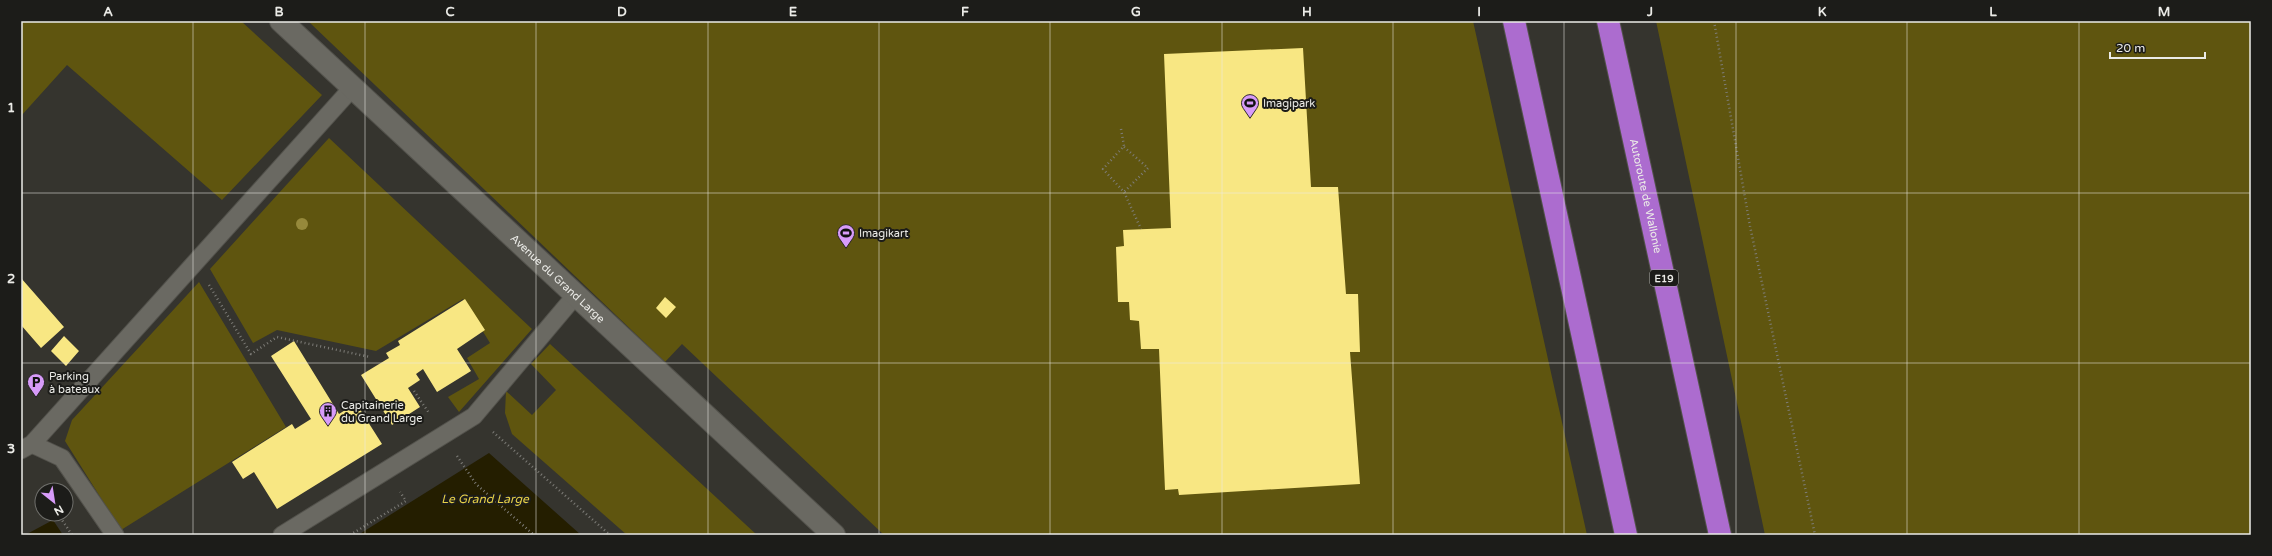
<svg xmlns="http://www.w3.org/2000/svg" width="2272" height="556" font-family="'Varela Round',sans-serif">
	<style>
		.green { fill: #5f550f }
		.water { fill: #241e00 }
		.building { fill: #f8e783 }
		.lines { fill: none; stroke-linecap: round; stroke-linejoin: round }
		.service-casing { stroke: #53524c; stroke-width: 19 }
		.minor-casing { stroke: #53524c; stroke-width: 24 }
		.motorway-casing { stroke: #53524c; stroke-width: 24 }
		.path { stroke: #7e7d78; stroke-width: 2.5; stroke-dasharray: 1 3; stroke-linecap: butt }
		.service { stroke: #6a6962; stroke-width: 17 }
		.minor { stroke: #6a6962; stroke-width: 22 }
		.motorway { stroke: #ac6ccf; stroke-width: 22 }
		.tree { fill: #96893b }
		.grid { fill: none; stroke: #ebebe7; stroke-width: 1; stroke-opacity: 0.55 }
		.labels { text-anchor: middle; stroke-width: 4; stroke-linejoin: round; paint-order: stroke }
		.shield { fill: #1c1c19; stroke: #adada9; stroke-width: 1 }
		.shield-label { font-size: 10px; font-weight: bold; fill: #ebebe7 }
		.poi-label { font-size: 11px; fill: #ebebe7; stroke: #1c1c19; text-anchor: start }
		.street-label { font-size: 11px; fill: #ebebe7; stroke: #1c1c19 }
		.water-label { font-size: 12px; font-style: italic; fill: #e7d148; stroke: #1c1c19 }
		.neatline { fill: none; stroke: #ebebe7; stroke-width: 1.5 }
		.grid-label { font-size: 13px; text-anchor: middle; font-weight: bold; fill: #ebebe7 }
	</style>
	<rect width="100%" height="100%" fill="#35342e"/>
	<path class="green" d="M 21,21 L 241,21 L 322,95 L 222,200 L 67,65 L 21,116 Z
		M 308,21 L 1473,21 L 1587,535 L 884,535 L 682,344 L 665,362 Z
		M 1656,21 L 2251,21 L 2251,535 L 1765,535 Z
		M 329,138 L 532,329 L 459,412 L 448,397 L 479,379 L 467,358 L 490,343 L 463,299 L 376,351 L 277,330 L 253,343 L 210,269 Z
		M 199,282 L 286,427 L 121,530 L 65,441 L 72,420 Z
		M 550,344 L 757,535 L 627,535 L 512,434 L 505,413 L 506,391 L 532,415 L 556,390 L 531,364 Z"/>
	<path class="water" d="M 489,453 L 581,535 L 358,535 Z
		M 53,520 L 63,535 L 25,535 Z"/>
	<path class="building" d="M 1303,48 L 1311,187 L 1338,187 L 1346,294 L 1358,294 L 1360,352 L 1350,352 L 1360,484 L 1179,495 L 1178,489 L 1165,490 L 1159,349 L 1141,349 L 1139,321 L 1130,320 L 1129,302 L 1118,302 L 1116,247 L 1124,246 L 1123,230 L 1171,228 L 1164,54 Z
		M 21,278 L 64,327 L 41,348 L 21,325 Z
		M 665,297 L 676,307 L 666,318 L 656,308 Z
		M 465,299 L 485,330 L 457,349 L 471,371 L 437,392 L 423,369 L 416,374 L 420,380 L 408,388 L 420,407 L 392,425 L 361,375 L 389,358 L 386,353 L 400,345 L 398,341 Z
		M 64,336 L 79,351 L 66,366 L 51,351 Z
		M 294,341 L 339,414 L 356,403 L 382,444 L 277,509 L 254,472 L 243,479 L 232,462 L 292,424 L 295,429 L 311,419 L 271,356 Z"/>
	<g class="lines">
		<g class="service-casing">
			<path id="service" d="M 32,444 L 62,458 L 115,535
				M 21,450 L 32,444 L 353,87
				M 282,535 L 474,416 L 575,296"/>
		</g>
		<g class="minor-casing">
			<g id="minor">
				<path id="s1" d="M 281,21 L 834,535"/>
			</g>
		</g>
		<g class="motorway-casing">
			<g id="motorway">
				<path d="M 1514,21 L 1626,535"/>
				<path id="s2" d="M 1608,21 L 1720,535"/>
			</g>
		</g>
		<path class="path" d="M 1714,21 L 1750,226 L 1815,535
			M 1121,129 L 1124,146 L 1103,169 L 1124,192 L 1141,229
			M 1124,147 L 1148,168 L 1124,192
			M 209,285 L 251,354 L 277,337 L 370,357
			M 414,391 L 429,413
			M 493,432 L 610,535
			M 457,456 L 476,484 L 534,535
			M 58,514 L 72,535
			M 350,535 L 406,501 L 400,492"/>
		<use href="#service" class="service"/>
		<use href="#minor" class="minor"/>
		<use href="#motorway" class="motorway"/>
	</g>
	<circle class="tree" cx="302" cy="224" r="6"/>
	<path class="grid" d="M 193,21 L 193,535M 365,21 L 365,535M 536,21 L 536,535M 708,21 L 708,535M 879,21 L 879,535M 1050,21 L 1050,535M 1222,21 L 1222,535M 1393,21 L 1393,535M 1564,21 L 1564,535M 1736,21 L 1736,535M 1907,21 L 1907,535M 2079,21 L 2079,535M 21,193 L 2251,193M 21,363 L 2251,363"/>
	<defs>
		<g id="stadium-pin" transform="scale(0.9)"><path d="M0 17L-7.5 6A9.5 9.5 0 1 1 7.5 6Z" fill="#d79bf9" stroke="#1c1c19"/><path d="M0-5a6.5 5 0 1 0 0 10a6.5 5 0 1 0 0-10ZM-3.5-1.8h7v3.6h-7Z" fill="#111"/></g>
		<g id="parking-pin" transform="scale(0.9)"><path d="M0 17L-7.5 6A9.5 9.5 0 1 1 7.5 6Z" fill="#d79bf9" stroke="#1c1c19"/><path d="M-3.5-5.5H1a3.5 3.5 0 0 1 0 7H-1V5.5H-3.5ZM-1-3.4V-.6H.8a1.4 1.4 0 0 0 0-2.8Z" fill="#111"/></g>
		<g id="building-pin" transform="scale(0.9)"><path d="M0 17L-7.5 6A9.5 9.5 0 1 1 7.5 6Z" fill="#d79bf9" stroke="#1c1c19"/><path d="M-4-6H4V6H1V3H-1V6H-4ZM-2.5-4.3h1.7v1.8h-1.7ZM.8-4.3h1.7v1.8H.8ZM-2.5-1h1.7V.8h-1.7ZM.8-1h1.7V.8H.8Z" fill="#111"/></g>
	</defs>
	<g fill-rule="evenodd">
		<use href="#stadium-pin" x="1250" y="103"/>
		<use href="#stadium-pin" x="846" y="233"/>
		<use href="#parking-pin" x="36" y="382"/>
		<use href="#building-pin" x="328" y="411"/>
	</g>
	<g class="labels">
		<rect class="shield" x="1650" y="270" width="28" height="16" rx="3"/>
		<g class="shield-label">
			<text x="1664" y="282">E19</text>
		</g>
		<g class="poi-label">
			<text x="1263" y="107">Imagipark</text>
			<text x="859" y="237">Imagikart</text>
			<text x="49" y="380">Parking<tspan x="49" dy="13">à bateaux</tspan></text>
			<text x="341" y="409">Capitainerie<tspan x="341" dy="13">du Grand Large</tspan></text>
		</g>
		<g class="street-label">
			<text dy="4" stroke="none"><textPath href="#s2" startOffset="179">Autoroute de Wallonie</textPath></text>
			<text dy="4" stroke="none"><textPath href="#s1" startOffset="378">Avenue du Grand Large</textPath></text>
		</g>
		<g class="water-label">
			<text x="485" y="503">Le Grand Large</text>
		</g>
	</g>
	<rect width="2272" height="556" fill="none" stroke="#1c1c19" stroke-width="44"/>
	<g transform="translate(54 502) rotate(150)"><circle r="19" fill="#1c1c19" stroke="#6f6f6b"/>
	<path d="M0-3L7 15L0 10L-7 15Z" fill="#d79bf9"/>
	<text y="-6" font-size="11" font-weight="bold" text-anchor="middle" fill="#ebebe7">N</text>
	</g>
	<path d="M2110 52v6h95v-6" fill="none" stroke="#ebebe7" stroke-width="2"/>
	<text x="2116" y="52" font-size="12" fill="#ebebe7" stroke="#1c1c19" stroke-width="3" paint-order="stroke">20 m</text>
	<rect x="22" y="22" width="2228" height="512" class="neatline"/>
	<g class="grid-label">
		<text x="108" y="16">A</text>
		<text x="279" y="16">B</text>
		<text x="450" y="16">C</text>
		<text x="622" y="16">D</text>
		<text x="793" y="16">E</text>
		<text x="965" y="16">F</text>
		<text x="1136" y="16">G</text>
		<text x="1307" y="16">H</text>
		<text x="1479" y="16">I</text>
		<text x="1650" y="16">J</text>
		<text x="1822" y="16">K</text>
		<text x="1993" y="16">L</text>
		<text x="2164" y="16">M</text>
		<text x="11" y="112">1</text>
		<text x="11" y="283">2</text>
		<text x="11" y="453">3</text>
	</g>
</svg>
